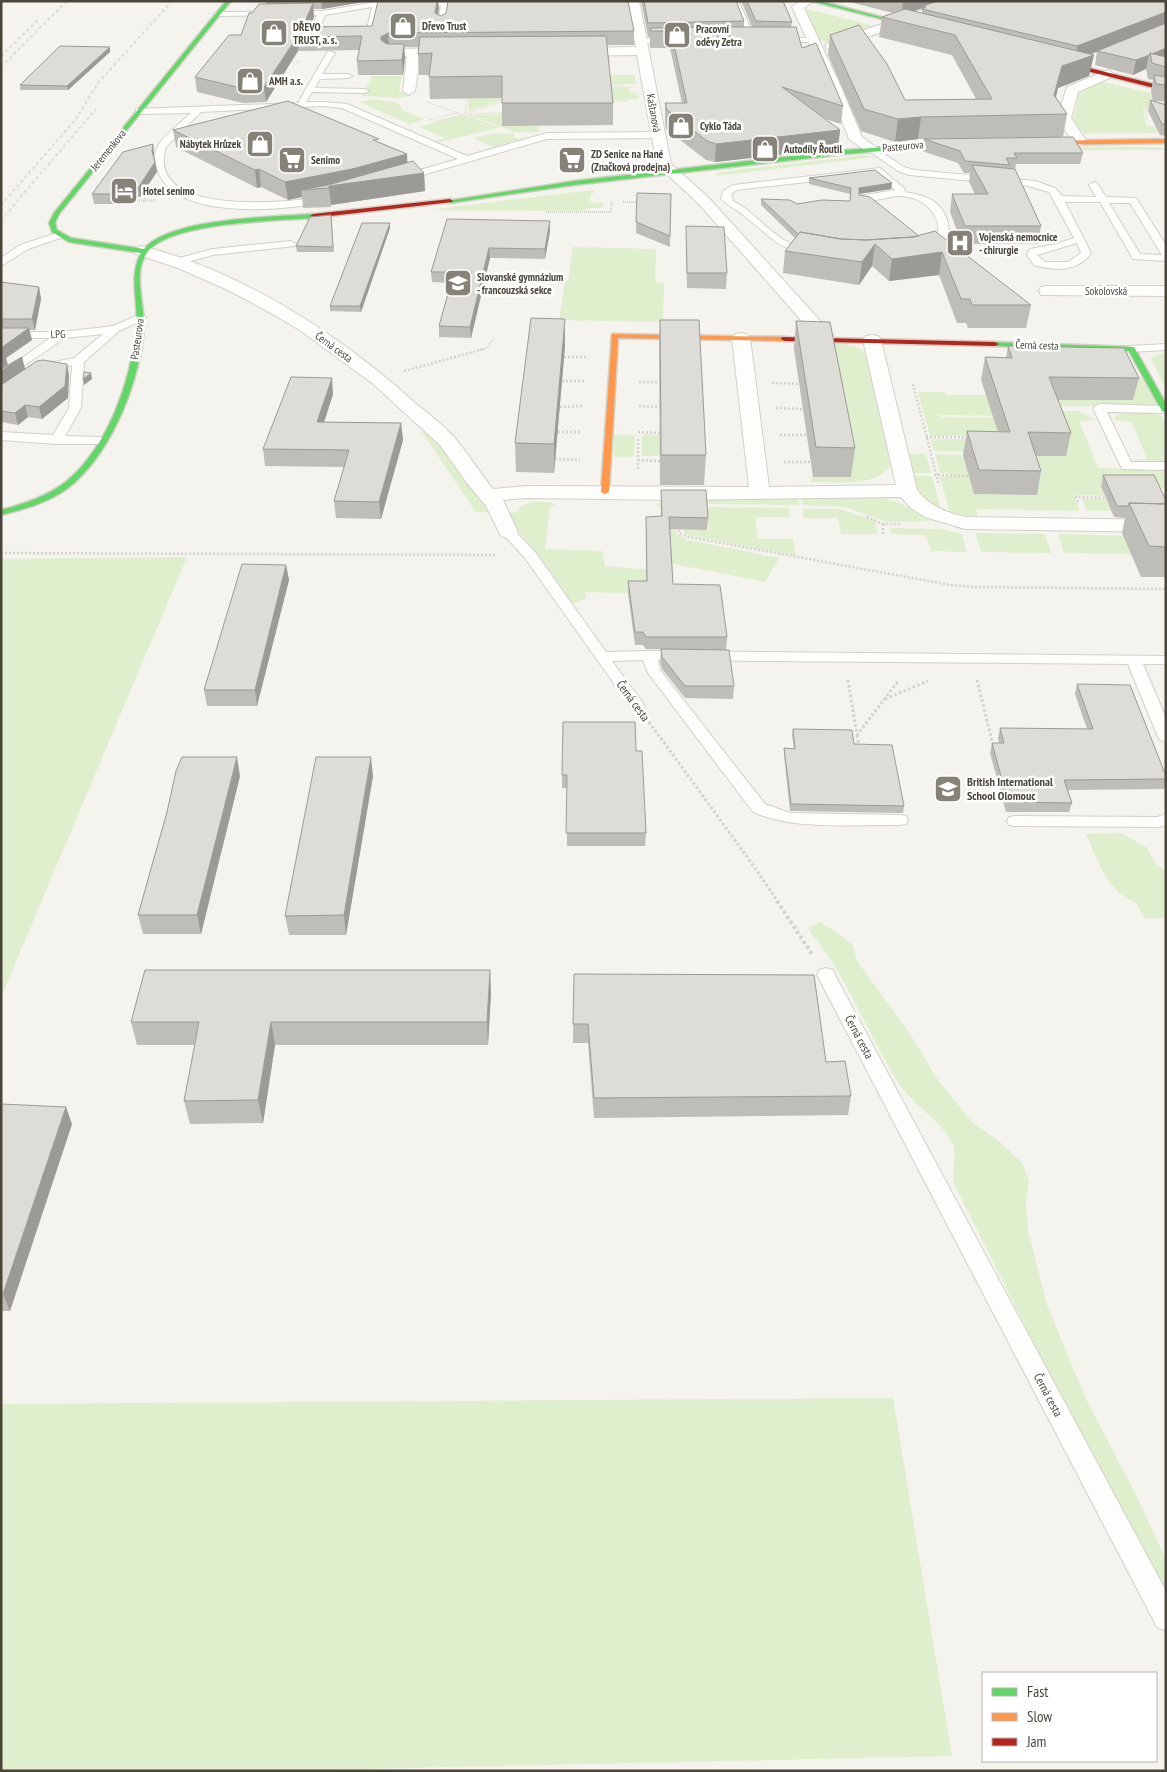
<svg xmlns="http://www.w3.org/2000/svg" width="1167" height="1772" font-family="'PT Sans Narrow',sans-serif">
	<style>
		.green { fill: #dfefce }
		.lines { fill: none; stroke-linecap: round; stroke-linejoin: round }
		.lane-casing { stroke: #d2d0cb; stroke-width: 2 }
		.street-casing { stroke: #d2d0cb; stroke-width: 2 }
		.fast-casing { stroke: #d3d0c5; stroke-width: 3 }
		.slow-casing { stroke: #d3d0c5; stroke-width: 3 }
		.jam-casing { stroke: #d3d0c5; stroke-width: 3 }
		.path-far4 { stroke: #d3d2cc; stroke-width: 1; stroke-dasharray: 1 1; stroke-linecap: butt }
		.path-far3 { stroke: #d3d2cc; stroke-width: 2; stroke-dasharray: 1 1; stroke-linecap: butt }
		.path-far2 { stroke: #d3d2cc; stroke-width: 2.5; stroke-dasharray: 2 2; stroke-linecap: butt }
		.path-far1 { stroke: #d3d2cc; stroke-width: 3; stroke-dasharray: 2.5 2.5; stroke-linecap: butt }
		.path { stroke: #d3d2cc; stroke-width: 4; stroke-dasharray: 3 3; stroke-linecap: butt }
		.lane { fill: #fdfdfc; fill-rule: evenodd }
		.street { fill: #fdfdfc; fill-rule: evenodd }
		.fast { fill: #63d668; fill-rule: evenodd }
		.slow { fill: #ff974d; fill-rule: evenodd }
		.jam { fill: #b3261e; fill-rule: evenodd }
		.rail { stroke: #dbdbda; stroke-width: 2; stroke-dasharray: 3 3; stroke-linecap: butt }
		.wall { fill: #bebdb8; fill-rule: evenodd }
		.shaded-wall { fill: #9b9a96 }
		.building { fill: #dddcd6; stroke: #9b9a96 }
		.labels { text-anchor: middle; stroke-width: 5; stroke-linejoin: round; paint-order: stroke }
		.far-poi-label { font-size: 11px; font-weight: bold; fill: #4b4539; stroke: #fff; text-anchor: start }
		.far-street-label { font-size: 11px; fill: #4b4539; stroke: #fff }
		.street-label { font-size: 12px; fill: #4b4539; stroke: #fff }
		.poi-label { font-size: 12px; font-weight: bold; fill: #4b4539; stroke: #fff; text-anchor: start }
	</style>
	<rect width="100%" height="100%" fill="#f4f3ee"/>
	<path class="green" d="M 803,8 L 878,27 C 859,33 835,47 816,39 Z
		M 600,75 L 635,75 L 636,84 L 610,84 Z
		M 372,76 L 402,76 L 399,91 L 411,96 L 399,98 L 362,96 Z
		M 567,79 L 468,111 L 470,81 Z
		M 1096,82 L 1108,83 L 1166,97 L 1166,109 L 1143,108 L 1146,125 L 1166,129 L 1166,133 L 1084,134 L 1073,120 L 1079,93 L 1096,84 Z
		M 610,87 L 635,87 L 629,89 L 630,92 L 637,93 L 639,99 L 612,100 Z
		M 374,99 L 398,103 L 402,110 L 424,119 L 410,124 L 359,102 Z
		M 540,113 L 502,125 L 539,126 L 539,132 L 515,132 L 467,115 Z
		M 459,116 L 465,116 L 498,128 L 436,143 L 433,142 L 445,138 L 419,127 Z
		M 514,133 L 514,138 L 525,138 L 493,147 L 473,138 L 490,134 Z
		M 1036,147 L 1153,147 L 1166,148 L 1166,150 L 1025,150 Z
		M 865,155 L 875,157 L 717,176 L 716,174 L 720,172 Z
		M 593,190 L 595,192 L 591,194 L 590,202 L 604,203 L 602,208 L 588,208 L 580,211 L 429,210 Z
		M 573,247 L 656,249 L 655,282 L 664,283 L 663,322 L 559,320 L 565,281 L 568,280 Z
		M 794,344 C 808,344 850,341 860,349 C 865,352 866,357 868,362 L 890,465 C 879,488 832,482 810,482 L 813,477 L 851,477 L 794,349 Z
		M 1166,352 L 1166,384 L 1164,384 L 1151,360 L 1155,355 Z
		M 1122,377 L 1141,377 L 1156,403 L 1155,406 L 1048,406 L 1049,411 L 1077,411 L 1096,420 L 1079,421 L 1098,468 L 1166,470 L 1166,489 L 1159,487 L 1155,481 L 1155,483 L 1143,483 L 1141,481 L 1143,487 L 1101,486 L 1105,496 L 1074,495 L 1080,511 L 976,509 L 978,518 L 950,513 L 940,477 L 950,477 L 949,473 L 940,473 L 935,454 L 963,455 L 975,494 L 1036,495 L 1030,468 L 1027,467 L 1023,455 L 1066,456 L 1061,443 L 1067,442 L 1061,430 L 1056,430 L 1052,419 L 1015,418 L 1014,416 L 938,415 L 940,417 L 994,418 L 1006,455 L 986,455 L 985,452 L 934,451 L 930,439 L 982,439 L 980,435 L 930,436 L 918,392 L 945,392 L 946,395 L 1004,395 L 1004,392 L 1049,392 L 1052,399 L 1133,400 Z
		M 1126,412 C 1140,412 1158,408 1166,422 L 1166,463 L 1130,460 L 1147,459 L 1132,422 L 1113,420 L 1116,416 Z
		M 434,431 L 490,513 L 475,511 L 422,432 Z
		M 614,434 L 635,436 L 634,457 L 614,457 Z
		M 645,434 L 660,436 L 660,456 L 642,456 L 642,436 Z
		M 909,454 L 926,454 L 931,473 L 913,473 Z
		M 914,476 L 932,476 L 941,510 C 925,502 919,494 914,476 Z
		M 797,497 L 799,505 L 707,504 L 707,498 Z
		M 801,497 C 828,497 865,492 890,500 C 905,504 918,513 932,521 L 887,522 L 845,507 L 803,505 Z
		M 1082,499 L 1106,499 L 1110,507 L 1163,511 L 1087,511 Z
		M 680,501 L 689,530 L 709,530 L 707,507 L 789,508 L 790,517 L 755,517 L 758,539 L 793,539 L 796,556 L 684,534 Z
		M 532,502 L 550,502 L 558,506 L 550,507 L 545,549 L 602,551 L 605,566 L 650,570 L 652,566 L 645,565 L 661,518 L 660,506 L 654,504 L 673,502 L 677,535 L 687,539 L 682,548 L 688,540 L 779,558 L 765,582 L 673,564 L 651,594 L 585,592 L 586,598 L 572,604 L 563,594 L 563,589 L 511,521 L 508,513 L 517,512 L 521,506 Z
		M 802,509 L 840,509 L 875,521 L 878,534 L 841,534 L 838,518 L 804,518 Z
		M 890,528 L 942,529 L 962,534 L 967,552 L 931,551 L 926,535 L 891,534 Z
		M 975,533 L 1045,534 L 1051,553 L 981,552 Z
		M 1058,534 L 1127,536 L 1134,554 L 1064,553 Z
		M 187,557 L 1,997 L 1,559 Z
		M 1122,833 L 1147,848 L 1155,863 L 1166,872 L 1166,918 L 1144,918 C 1135,896 1135,906 1120,893 C 1103,879 1095,855 1086,834 Z
		M 819,922 L 834,930 L 853,945 L 857,961 L 910,1034 L 938,1080 L 971,1121 L 1000,1142 L 1022,1163 L 1029,1181 L 1026,1201 L 1028,1230 L 1047,1305 L 1086,1399 L 1139,1501 L 1166,1560 L 1166,1599 L 1107,1490 L 953,1182 C 953,1173 956,1150 953,1144 C 940,1119 914,1106 899,1084 C 867,1034 846,973 808,929 Z
		M 893,1398 L 952,1756 L 274,1771 L 1,1771 L 1,1404 Z"/>
	<g class="lines">
		<g class="lane-casing">
			<path id="lane" d="M 723,1 L 732,1 L 740,4 L 754,37 L 812,38 L 816,40 L 812,42 L 640,43 L 636,41 L 640,39 L 746,37 L 734,7 Z
				M 376,2 L 448,2 L 445,26 L 441,28 L 437,26 L 441,6 L 379,6 L 372,38 L 353,38 L 353,34 L 366,34 L 372,7 L 325,15 L 317,35 L 325,35 L 329,37 C 324,41 313,41 308,37 L 317,15 L 218,16 L 214,14 L 218,12 L 322,11 Z
				M 328,51 L 335,53 L 322,74 L 348,74 L 352,76 L 348,78 L 320,79 L 315,88 L 365,89 L 369,91 L 365,93 L 312,92 L 306,102 L 323,102 L 347,104 L 467,156 L 547,133 L 658,132 L 662,135 L 658,138 L 547,139 L 402,181 L 397,178 L 399,176 L 458,159 L 342,108 L 323,106 L 201,112 L 166,147 C 144,218 290,203 326,196 L 331,199 L 326,202 C 285,210 180,221 159,174 C 156,165 153,157 157,148 C 161,137 183,121 191,113 L 139,114 L 136,113 L 136,109 L 298,103 Z
				M 872,146 L 904,167 L 914,170 L 1035,181 L 1055,188 L 1062,196 L 1096,197 L 1089,185 L 1094,182 L 1097,183 L 1106,197 L 1136,198 L 1166,245 L 1166,261 L 1133,259 L 1100,202 L 1065,202 L 1091,253 C 1078,272 1055,271 1034,265 L 1027,255 L 1030,249 L 1056,244 L 1074,238 L 1049,192 L 1028,186 L 909,175 L 898,171 L 869,151 L 868,149 ZM 1109,203 L 1130,203 L 1162,255 L 1140,254 ZM 1077,243 L 1081,253 L 1068,262 L 1045,262 L 1037,255 Z
				M 880,168 L 904,188 L 905,192 C 916,194 928,196 937,204 C 948,213 954,236 942,246 C 937,250 930,252 924,253 L 919,250 L 936,241 C 946,216 922,195 898,196 C 886,197 872,203 860,200 L 860,196 L 895,190 L 878,174 L 736,190 L 731,194 L 733,201 C 753,211 766,229 784,240 C 793,245 803,248 814,251 L 815,253 L 810,256 C 775,247 770,236 743,215 C 735,208 727,206 721,198 L 723,191 L 733,185 Z
				M 60,232 L 63,233 L 63,237 L 28,249 L 1,266 L 1,258 L 20,245 Z
				M 291,241 L 296,244 L 295,246 L 213,255 L 176,265 L 171,262 L 172,260 L 213,249 Z
				M 141,314 L 146,317 L 145,319 L 119,331 L 84,362 L 81,408 L 65,436 L 101,437 L 107,441 L 105,444 L 56,444 L 1,440 L 1,432 L 53,435 L 69,408 L 72,365 L 44,370 L 38,367 L 44,364 L 74,358 L 103,334 L 65,338 L 1,381 L 1,373 L 50,338 L 1,338 L 1,332 L 62,332 L 113,326 Z
				M 1166,344 L 1166,350 L 1131,352 L 1125,349 L 1131,346 Z
				M 1099,404 L 1166,406 L 1165,413 L 1107,412 L 1131,462 L 1166,462 L 1166,470 L 1122,469 L 1093,408 Z
				M 508,528 L 513,529 L 535,552 L 606,652 L 650,651 L 1166,656 L 1166,664 L 1143,664 L 1166,718 L 1166,742 L 1160,740 L 1158,737 L 1128,664 L 658,660 L 660,670 L 765,804 L 790,813 L 900,815 L 906,816 L 908,820 L 906,824 L 900,825 C 853,824 797,831 753,812 L 648,673 L 643,660 L 612,661 L 645,706 L 642,709 L 632,709 L 525,558 L 501,532 Z
				M 1166,814 L 1166,825 L 1159,827 L 1015,826 L 1009,825 L 1007,821 L 1009,817 L 1015,816 L 1157,817 Z
				M 826,968 L 833,970 L 835,975 L 1166,1591 L 1166,1631 L 1157,1627 L 817,975 L 819,970 Z"/>
		</g>
		<g class="street-casing">
			<path id="street" d="M 627,1 L 639,1 L 671,164 L 708,197 L 833,335 L 836,339 L 833,343 L 827,344 L 821,343 L 698,203 L 657,165 L 637,55 L 571,56 L 565,52 L 571,48 L 636,47 Z
				M 800,1 L 813,1 L 804,8 L 841,87 L 862,137 L 879,149 L 877,152 L 867,152 L 849,139 L 829,87 L 792,7 Z
				M 948,1 L 965,1 L 835,49 L 827,49 L 825,46 L 827,43 Z
				M 456,48 L 462,52 L 460,55 L 420,56 L 415,91 L 409,95 L 403,91 L 407,56 L 389,57 L 383,53 L 389,49 Z
				M 1108,70 L 1114,74 L 1112,77 L 1078,92 L 1071,118 L 1087,142 L 1080,146 L 1075,145 L 1057,118 L 1066,90 L 1067,87 Z
				M 142,246 C 241,271 339,334 414,402 C 427,413 442,424 454,437 C 468,453 479,472 493,489 L 527,486 L 749,487 L 732,338 L 735,334 L 741,333 L 747,334 L 750,338 L 769,487 L 896,485 L 863,340 L 866,336 L 872,335 L 878,336 L 881,340 L 917,490 C 929,506 947,513 965,517 L 1166,520 L 1166,532 L 965,529 L 925,517 L 911,508 L 901,497 L 677,500 L 527,498 L 503,500 L 518,532 L 515,536 L 508,538 L 501,536 L 486,506 L 467,483 L 440,445 L 372,383 L 301,331 L 278,317 L 228,290 L 178,268 L 136,254 L 134,251 L 136,248 Z
				M 1047,286 L 1166,286 L 1166,296 L 1041,295 L 1039,291 L 1041,287 Z"/>
		</g>
		<g class="fast-casing">
			<path id="fast" d="M 226,1 L 231,1 L 59,214 L 55,223 L 57,230 L 71,238 L 144,249 C 170,218 273,217 313,214 L 316,216 L 313,218 C 274,221 180,222 151,248 C 131,267 144,301 144,325 C 141,378 114,448 73,484 C 53,501 26,509 1,515 L 1,510 C 24,504 48,496 67,481 C 109,445 131,381 136,328 C 139,302 128,277 141,253 L 69,242 L 52,232 L 49,223 L 54,213 Z
				M 811,1 L 820,1 L 919,27 L 917,28 Z
				M 962,141 L 964,144 L 846,154 L 574,185 L 450,203 L 447,201 L 574,181 L 846,150 Z
				M 992,342 L 1134,347 L 1166,404 L 1166,413 L 1162,411 L 1129,351 L 995,346 L 991,344 Z"/>
		</g>
		<g class="slow-casing">
			<path id="slow" d="M 1166,139 L 1166,143 L 1040,145 L 1037,143 L 1040,141 Z
				M 612,334 L 785,337 L 789,339 L 785,341 L 618,338 L 609,492 L 605,494 L 601,492 Z"/>
		</g>
		<g class="jam-casing">
			<path id="jam" d="M 1053,59 L 1166,87 L 1166,91 L 1051,62 Z
				M 450,199 L 453,201 L 452,202 L 313,218 L 310,216 L 313,214 Z
				M 782,337 L 995,342 L 999,344 L 995,346 L 785,341 L 781,339 Z"/>
		</g>
		<path class="path-far4" d="M 288,62 L 302,62
			M 610,86 L 625,85
			M 467,94 L 465,114 L 504,113
			M 612,101 L 627,101
			M 427,102 L 499,128
			M 470,112 L 504,101
			M 429,120 L 457,113
			M 1147,120 L 1146,108 L 1148,108
			M 434,122 L 462,115"/>
		<path class="path-far3" d="M 129,201 L 156,200
			M 144,201 L 149,190
			M 623,202 L 639,202
			M 546,212 L 611,212 L 612,201
			M 480,350 L 485,349 L 494,339"/>
		<path class="path-far2" d="M 564,357 L 586,357
			M 404,371 L 484,349
			M 562,381 L 586,381
			M 639,382 L 659,382
			M 772,383 L 799,384
			M 913,384 L 939,485
			M 639,406 L 660,407
			M 560,407 L 584,406
			M 776,408 L 803,409
			M 558,432 L 582,432
			M 638,432 L 660,433
			M 780,435 L 807,435
			M 926,437 L 970,437
			M 638,439 L 638,470
			M 555,459 L 580,460
			M 638,460 L 660,461
			M 784,462 L 811,462
			M 934,475 L 969,476
			M 1078,502 L 1076,497 L 1106,498
			M 867,517 L 883,524 L 902,524
			M 883,524 L 883,534
			M 678,526 L 680,534 L 689,537 L 950,585 L 974,587 L 1166,589
			M 1,553 L 497,555"/>
		<path class="path-far1" d="M 848,680 L 857,735 L 899,680
			M 977,680 L 993,745
			M 885,699 L 928,681
			M 649,722 L 753,865 L 778,902
			M 857,735 L 859,747"/>
		<path class="path" d="M 777,901 L 812,954"/>
		<use href="#lane" class="lane"/>
		<use href="#street" class="street"/>
		<use href="#fast" class="fast"/>
		<use href="#slow" class="slow"/>
		<use href="#jam" class="jam"/>
		<path class="rail" d="M 1,2 L 4,1
			M 1,56 L 39,19
			M 1,67 L 67,1
			M 1,205 L 76,119 L 98,83 L 172,1
			M 1,220 L 96,109"/>
	</g>
	<path class="wall" d="M 265,1 L 369,1 L 322,9 L 313,9 L 314,17 L 310,27 L 372,26 L 378,1 L 438,1 L 439,8 L 438,14 L 441,16 L 634,31 L 634,45 L 607,45 L 613,103 L 613,125 L 502,126 L 502,98 L 430,99 L 429,75 L 419,75 L 418,54 L 419,47 L 404,47 L 405,58 L 403,75 L 358,75 L 357,61 L 359,50 L 298,51 L 266,102 L 243,103 L 197,92 L 195,77 L 241,35 L 252,13 L 266,4 Z
		M 641,1 L 736,1 L 744,21 L 744,27 L 752,27 L 742,3 L 737,1 L 783,1 L 792,22 L 791,27 L 802,48 L 843,106 L 841,124 L 825,119 L 840,130 L 838,148 L 715,162 L 706,160 L 666,129 L 665,121 L 665,103 L 682,103 L 670,48 L 650,48 L 650,37 L 648,37 ZM 727,35 L 726,44 L 727,46 L 720,43 L 718,36 Z
		M 846,1 L 1166,1 L 1166,101 L 1153,101 L 1151,91 L 1153,80 L 1148,79 L 1146,69 L 1133,75 L 1095,65 L 1097,52 L 1091,54 L 1089,76 L 1058,88 L 1056,97 L 1067,114 L 1063,137 L 918,139 L 895,142 L 861,131 L 828,55 L 830,35 L 905,100 L 976,99 L 952,55 L 879,37 L 882,17 L 893,13 ZM 923,8 L 922,9 L 922,13 L 914,11 Z
		M 110,47 L 110,52 L 68,90 L 20,90 L 20,85 Z
		M 1150,100 L 1166,105 L 1166,136 L 1160,135 L 1148,111 Z
		M 173,130 L 379,142 L 407,154 L 407,162 L 424,173 L 425,191 L 331,205 L 331,207 L 303,208 L 302,197 L 288,200 L 261,187 L 257,188 L 176,147 Z
		M 924,139 L 1083,153 L 1080,164 L 1016,164 L 1015,170 L 1041,226 L 1038,244 L 962,244 L 950,212 L 952,194 L 975,194 L 969,182 L 970,173 L 964,173 L 958,163 L 922,151 Z
		M 153,144 L 154,153 L 154,157 L 157,172 L 140,197 L 132,197 L 127,204 L 94,204 L 92,194 Z
		M 809,178 L 892,183 L 891,189 L 859,194 L 859,195 L 919,236 L 1031,305 L 1026,328 L 968,328 L 966,323 L 957,323 L 939,275 L 889,281 L 872,266 L 859,285 L 783,273 L 785,251 L 795,238 L 761,205 L 761,199 L 797,204 L 850,201 L 850,194 L 809,184 Z
		M 637,193 L 671,194 L 670,247 L 636,233 Z
		M 331,215 L 334,252 L 297,252 L 296,246 Z
		M 550,221 L 550,231 L 545,259 L 490,258 L 471,338 L 439,337 L 439,326 L 451,283 L 432,282 L 431,272 Z
		M 390,223 L 390,228 L 361,312 L 330,311 L 330,306 Z
		M 686,226 L 727,273 L 726,289 L 687,288 L 686,241 Z
		M 1,282 L 39,287 L 41,299 L 35,330 L 29,330 L 32,340 L 6,358 L 8,365 L 22,357 L 25,369 L 69,375 L 68,398 L 42,419 L 28,417 L 18,425 L 1,422 Z
		M 660,320 L 706,455 L 704,485 L 660,485 L 659,347 Z
		M 796,321 L 855,448 L 851,477 L 813,477 L 794,349 Z
		M 565,346 L 554,473 L 516,472 L 515,443 Z
		M 1008,346 L 1139,378 L 1133,400 L 1058,400 L 1071,433 L 1066,456 L 1036,456 L 1041,471 L 1037,495 L 974,494 L 963,455 L 967,431 L 998,432 L 981,380 L 985,357 L 1006,358 Z
		M 333,394 L 324,422 L 401,423 L 403,440 L 381,519 L 336,518 L 334,501 L 344,467 L 265,466 L 263,449 Z
		M 1103,475 L 1166,500 L 1166,577 L 1141,577 L 1122,533 L 1125,518 L 1114,517 L 1101,486 Z
		M 661,490 L 708,518 L 707,530 L 670,529 L 673,584 L 727,637 L 726,650 L 646,649 L 643,645 L 635,645 L 628,593 L 628,581 L 646,581 L 646,517 L 661,516 Z
		M 286,565 L 289,580 L 257,706 L 207,706 L 204,690 Z
		M 661,649 L 734,686 L 733,699 L 685,698 L 662,669 L 660,662 Z
		M 1077,684 L 1166,776 L 1166,783 L 1164,789 L 1068,790 L 1072,803 L 1069,812 L 1006,812 L 990,753 L 992,743 L 999,743 L 998,738 L 1000,728 L 1087,729 L 1075,694 Z
		M 793,729 L 854,744 L 904,806 L 903,813 L 790,811 L 784,755 L 784,748 L 794,749 L 792,735 Z
		M 636,751 L 646,833 L 645,846 L 567,846 L 567,788 L 562,788 L 562,775 Z
		M 240,776 L 201,934 L 143,934 L 138,915 L 167,812 Z
		M 373,776 L 346,935 L 289,935 L 285,916 Z
		M 490,970 L 491,993 L 488,1045 L 275,1045 L 263,1123 L 190,1124 L 184,1101 L 195,1045 L 137,1045 L 131,1022 Z
		M 574,974 L 826,1062 L 851,1096 L 848,1115 L 594,1118 L 588,1043 L 573,1043 Z
		M 1,1104 L 72,1124 L 10,1311 L 1,1311 Z"/>
	<path class="shaded-wall" d="M 321,1 L 369,1 L 322,9 Z
		M 437,1 L 438,1 L 439,8 L 435,27 L 435,13 Z
		M 942,1 L 923,6 L 923,8 L 902,15 L 903,2 Z
		M 313,3 L 314,17 L 306,36 L 305,22 Z
		M 1166,12 L 1166,25 L 1075,60 L 1077,46 Z
		M 388,33 L 389,47 L 382,51 L 381,37 Z
		M 297,37 L 298,51 L 266,102 L 264,87 Z
		M 404,44 L 405,58 L 403,75 L 402,60 Z
		M 110,47 L 110,52 L 68,90 L 67,86 Z
		M 1166,48 L 1166,61 L 1150,55 Z
		M 1094,55 L 1089,76 L 1058,88 L 1051,117 L 1054,95 L 1062,66 Z
		M 1149,55 L 1146,69 L 1133,75 L 1136,60 Z
		M 921,117 L 918,139 L 895,142 L 898,119 Z
		M 840,130 L 838,148 L 715,162 L 716,144 Z
		M 153,144 L 154,153 L 153,161 L 152,151 Z
		M 407,154 L 408,172 L 424,173 L 425,191 L 331,205 L 329,188 L 301,190 L 302,197 L 288,200 L 285,182 Z
		M 155,162 L 157,172 L 140,197 L 138,188 Z
		M 259,169 L 261,187 L 257,188 L 255,170 Z
		M 892,183 L 891,189 L 858,194 L 859,188 Z
		M 130,188 L 132,197 L 127,204 L 126,194 Z
		M 550,221 L 550,231 L 545,259 L 545,249 Z
		M 390,223 L 390,228 L 361,312 L 360,306 Z
		M 875,244 L 872,266 L 859,285 L 862,262 Z
		M 489,248 L 490,258 L 471,338 L 470,327 Z
		M 942,252 L 939,275 L 889,281 L 892,259 Z
		M 39,287 L 41,299 L 35,330 L 32,319 Z
		M 565,319 L 565,346 L 554,473 L 554,444 Z
		M 29,328 L 32,340 L 6,358 L 8,366 L 1,371 L 1,348 Z
		M 22,357 L 25,369 L 1,386 L 1,371 Z
		M 67,364 L 69,375 L 68,398 L 42,419 L 39,407 Z
		M 91,373 L 92,379 L 84,385 L 83,379 Z
		M 332,378 L 333,394 L 319,438 L 317,422 Z
		M 25,405 L 28,417 L 18,425 L 15,413 Z
		M 401,423 L 403,440 L 381,519 L 379,502 Z
		M 286,565 L 289,580 L 257,706 L 255,690 Z
		M 237,757 L 240,776 L 201,934 L 197,915 Z
		M 371,757 L 373,776 L 346,935 L 344,915 Z
		M 490,970 L 491,993 L 488,1045 L 487,1022 Z
		M 271,1022 L 275,1045 L 263,1123 L 258,1100 Z
		M 66,1107 L 72,1124 L 10,1311 L 3,1294 Z"/>
	<path class="building" d="M 378,1 L 437,1 L 435,13 L 441,16 L 446,13 L 448,1 L 628,1 L 634,31 L 388,33 L 381,37 L 381,40 L 387,44 L 404,44 L 402,60 L 357,61 L 362,36 L 297,37 L 264,87 L 241,88 L 195,77 L 229,35 L 241,35 L 249,13 L 252,13 L 259,4 L 313,3 L 305,22 L 311,27 L 372,26 Z
		M 644,1 L 736,1 L 744,21 L 648,23 Z
		M 747,1 L 783,1 L 792,22 L 756,21 Z
		M 938,1 L 1166,1 L 1166,12 L 1077,46 L 922,9 L 926,7 L 923,6 Z
		M 905,9 L 1094,55 L 1062,66 L 1054,95 L 1067,114 L 921,117 L 898,119 L 864,109 L 830,35 L 859,25 L 887,64 L 905,100 L 992,99 L 955,35 L 882,17 Z
		M 1166,23 L 1166,48 L 1152,54 L 1150,53 L 1150,55 L 1136,60 L 1097,51 Z
		M 715,27 L 720,43 L 727,46 L 732,42 L 727,27 L 796,27 L 802,48 L 816,43 L 843,106 L 782,87 L 840,130 L 716,144 L 707,141 L 667,110 L 665,103 L 687,103 L 671,31 L 651,31 L 650,28 Z
		M 606,36 L 613,103 L 502,103 L 502,76 L 429,77 L 432,53 L 418,54 L 420,37 Z
		M 60,46 L 110,47 L 67,86 L 20,85 Z
		M 1150,53 L 1166,57 L 1166,67 L 1152,63 Z
		M 1154,75 L 1166,77 L 1166,85 L 1156,84 Z
		M 1150,100 L 1166,105 L 1166,124 L 1162,124 Z
		M 288,101 L 379,139 L 373,140 L 407,154 L 352,169 L 285,182 L 259,169 L 255,170 L 173,130 Z
		M 1073,137 L 1083,153 L 1014,153 L 1017,158 L 1006,158 L 1010,165 L 965,161 L 960,151 L 924,139 Z
		M 153,144 L 152,151 L 155,162 L 138,188 L 130,188 L 126,194 L 92,194 L 123,152 Z
		M 413,161 L 424,173 L 329,186 L 329,188 L 301,190 L 328,185 Z
		M 972,165 L 1015,169 L 1041,226 L 965,226 L 952,194 L 988,194 Z
		M 875,170 L 892,183 L 859,188 L 859,195 L 870,197 L 919,236 L 913,237 L 866,240 L 841,239 L 800,232 L 798,234 L 761,199 L 790,200 L 797,204 L 822,200 L 850,201 L 851,188 L 809,178 Z
		M 637,193 L 671,194 L 670,236 L 636,222 Z
		M 331,215 L 333,247 L 296,246 L 310,217 Z
		M 447,219 L 550,221 L 545,249 L 489,248 L 470,327 L 439,326 L 454,272 L 431,272 Z
		M 362,223 L 390,223 L 360,306 L 330,306 Z
		M 686,226 L 724,227 L 727,273 L 687,273 Z
		M 935,231 L 1031,305 L 972,305 L 970,299 L 961,299 L 942,252 L 892,259 L 875,244 L 862,262 L 785,251 L 800,232 L 841,239 L 866,240 L 913,237 Z
		M 1,282 L 39,287 L 32,319 L 1,319 Z
		M 531,318 L 565,319 L 554,444 L 515,443 Z
		M 660,320 L 699,320 L 706,455 L 661,455 Z
		M 796,321 L 830,322 L 855,448 L 816,447 Z
		M 1,328 L 29,328 L 1,348 Z
		M 1008,346 L 1124,348 L 1139,378 L 1049,377 L 1071,433 L 1028,432 L 1041,471 L 979,470 L 967,431 L 1010,432 L 985,357 L 1012,358 Z
		M 22,357 L 1,371 L 1,369 Z
		M 43,360 L 67,364 L 65,386 L 39,407 L 25,405 L 15,413 L 1,411 L 1,385 L 37,361 Z
		M 84,372 L 91,373 L 83,379 Z
		M 291,377 L 332,378 L 317,422 L 401,423 L 379,502 L 334,501 L 349,450 L 263,449 Z
		M 1103,475 L 1154,475 L 1166,500 L 1166,504 L 1129,503 L 1128,506 L 1117,506 Z
		M 661,490 L 706,490 L 708,518 L 669,517 L 673,584 L 720,585 L 727,637 L 646,637 L 643,632 L 635,632 L 628,581 L 647,581 L 646,517 L 662,516 Z
		M 1129,503 L 1166,504 L 1166,547 L 1149,546 Z
		M 242,564 L 286,565 L 255,690 L 204,690 Z
		M 661,649 L 729,650 L 734,686 L 685,686 L 662,657 Z
		M 1077,684 L 1130,685 L 1166,776 L 1166,779 L 1064,780 L 1072,803 L 1008,802 L 992,743 L 1004,743 L 1000,728 L 1093,729 Z
		M 563,722 L 635,722 L 636,751 L 642,751 L 646,833 L 566,833 L 567,775 L 562,775 Z
		M 793,729 L 852,730 L 854,744 L 892,745 L 904,806 L 791,804 L 784,748 L 795,749 Z
		M 182,757 L 237,757 L 197,915 L 138,915 L 167,812 L 176,771 Z
		M 316,757 L 371,757 L 344,915 L 285,916 Z
		M 145,970 L 490,970 L 487,1022 L 271,1022 L 258,1100 L 184,1101 L 199,1022 L 131,1022 Z
		M 574,974 L 814,975 L 826,1062 L 845,1061 L 851,1096 L 594,1098 L 588,1024 L 573,1024 Z
		M 1,1104 L 66,1107 L 3,1294 L 1,1294 Z"/>
	<defs>
		<g id="shop-square" transform="scale(1.4375)"><rect x="-9" y="-9" width="18" height="18" rx="4" fill="#868278" stroke="#fff"/><path d="M-5-2.5h2.3a2.7 3.5 0 0 1 5.4 0H5L5.5 6h-11ZM-1.5-2.5h3a1.5 2.3 0 0 0-3 0Z" fill="#fff"/></g>
		<g id="supermarket-square" transform="scale(1.4375)"><rect x="-9" y="-9" width="18" height="18" rx="4" fill="#868278" stroke="#fff"/><path d="M-6-5.5h2.5l.6 2H6L4.5 2H-2.5L-4.4-4H-6ZM-1.5 3.2a1.3 1.3 0 1 0 .1 0ZM3 3.2a1.3 1.3 0 1 0 .1 0Z" fill="#fff"/></g>
		<g id="hotel-square" transform="scale(1.4375)"><rect x="-9" y="-9" width="18" height="18" rx="4" fill="#868278" stroke="#fff"/><path d="M-6-4.5h1.5V1H6V5H4.5V3h-9V5H-6ZM-4 0a1.8 1.8 0 1 1 3.6 0ZM.5 0V-2.5h3Q6-2.5 6 0Z" fill="#fff"/></g>
		<g id="hospital-square" transform="scale(1.4375)"><rect x="-9" y="-9" width="18" height="18" rx="4" fill="#868278" stroke="#fff"/><path d="M-5-5h3v3.5h4V-5h3V5h-3V1.5h-4V5h-3Z" fill="#fff"/></g>
		<g id="university-square" transform="scale(1.4375)"><rect x="-9" y="-9" width="18" height="18" rx="4" fill="#868278" stroke="#fff"/><path d="M0-5L7-2L0 1L-7-2ZM-4 1L0 2.5L4 1V4Q0 6-4 4Z" fill="#fff"/></g>
		<g id="school-square" transform="scale(1.4375)"><rect x="-9" y="-9" width="18" height="18" rx="4" fill="#868278" stroke="#fff"/><path d="M0-5L7-2L0 1L-7-2ZM-4 1L0 2.5L4 1V4Q0 6-4 4Z" fill="#fff"/></g>
	</defs>
	<g fill-rule="evenodd">
		<use href="#shop-square" x="403" y="26"/>
		<use href="#shop-square" x="274" y="33"/>
		<use href="#shop-square" x="677" y="35"/>
		<use href="#shop-square" x="250" y="81"/>
		<use href="#shop-square" x="681" y="126"/>
		<use href="#shop-square" x="260" y="144"/>
		<use href="#shop-square" x="765" y="149"/>
		<use href="#supermarket-square" x="292" y="160"/>
		<use href="#supermarket-square" x="572" y="160"/>
		<use href="#hotel-square" x="124" y="191"/>
		<use href="#hospital-square" x="960" y="243"/>
		<use href="#university-square" x="458" y="283"/>
		<use href="#school-square" x="948" y="789"/>
	</g>
	<g class="labels">
		<g class="far-poi-label">
			<text x="422" y="30">Dřevo Trust</text>
			<text x="293" y="31">DŘEVO<tspan x="293" dy="13">TRUST, a. s.</tspan></text>
			<text x="696" y="33">Pracovní<tspan x="696" dy="13">oděvy Zetra</tspan></text>
			<text x="269" y="85">AMH a.s.</text>
			<text x="700" y="130">Cyklo Táda</text>
			<text x="241" y="148" text-anchor="end">Nábytek Hrůzek</text>
			<text x="784" y="153">Autodíly Řoutil</text>
			<text x="591" y="158">ZD Senice na Hané<tspan x="591" dy="13">(Značková prodejna)</tspan></text>
			<text x="311" y="164">Senimo</text>
			<text x="143" y="195">Hotel senimo</text>
			<text x="979" y="241">Vojenská nemocnice<tspan x="979" dy="13">- chirurgie</tspan></text>
			<text x="477" y="281">Slovanské gymnázium<tspan x="477" dy="13">- francouzská sekce</tspan></text>
		</g>
		<g class="far-street-label">
			<text transform="translate(654 113) rotate(80)" y="4">Kaštanová</text>
			<text transform="translate(903 146) rotate(-5)" y="4">Pasteurova</text>
			<text transform="translate(108 150) rotate(-51)" y="4">Jeremenkova</text>
			<text x="1106" y="295">Sokolovská</text>
			<text transform="translate(58 334) rotate(-2)" y="4">LPG</text>
			<text transform="translate(137 339) rotate(-82)" y="4">Pasteurova</text>
			<text transform="translate(1037 345) rotate(2)" y="4">Černá cesta</text>
			<text transform="translate(334 347) rotate(36)" y="4">Černá cesta</text>
		</g>
		<g class="street-label">
			<text transform="translate(633 701) rotate(54)" y="4">Černá cesta</text>
			<text transform="translate(859 1037) rotate(62)" y="4">Černá cesta</text>
			<text transform="translate(1048 1395) rotate(62)" y="4">Černá cesta</text>
		</g>
		<g class="poi-label">
			<text x="967" y="786">British International<tspan x="967" dy="14">School Olomouc</tspan></text>
		</g>
	</g>
	<rect width="1167" height="1772" fill="none" stroke="#4b4539" stroke-width="5"/>
	<rect x="982" y="1672" width="175" height="90" fill="#ffffff" stroke="#b7b5b0"/>
	<rect x="992" y="1688" width="25" height="8" fill="#63d668" stroke="#b7b5b0"/>
	<text x="1027" y="1697" font-size="15" fill="#4b4539">Fast</text>
	<rect x="992" y="1713" width="25" height="8" fill="#ff974d" stroke="#b7b5b0"/>
	<text x="1027" y="1722" font-size="15" fill="#4b4539">Slow</text>
	<rect x="992" y="1738" width="25" height="8" fill="#b3261e" stroke="#b7b5b0"/>
	<text x="1027" y="1747" font-size="15" fill="#4b4539">Jam</text>
</svg>
